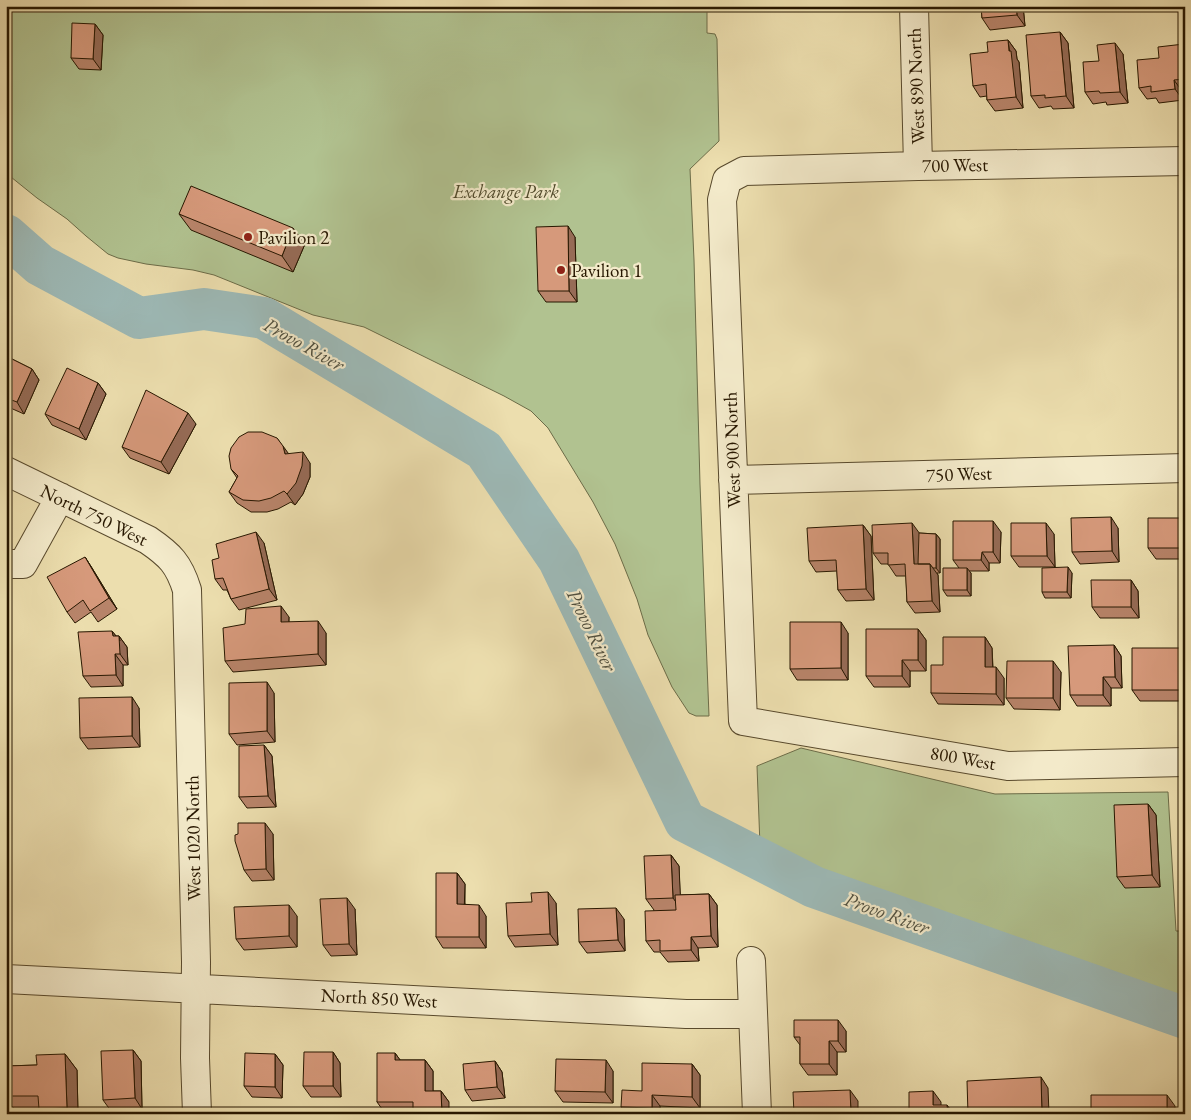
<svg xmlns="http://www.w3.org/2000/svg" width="1191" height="1120" font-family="'EB Garamond',serif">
<rect width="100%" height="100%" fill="#ecdeae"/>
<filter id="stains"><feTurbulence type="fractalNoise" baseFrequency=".004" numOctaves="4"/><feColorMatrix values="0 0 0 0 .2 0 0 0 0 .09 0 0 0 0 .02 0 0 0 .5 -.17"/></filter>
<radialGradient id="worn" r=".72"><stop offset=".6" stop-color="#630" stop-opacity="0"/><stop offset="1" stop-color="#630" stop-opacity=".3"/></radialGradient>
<!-- green -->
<path fill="#b1c290" stroke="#6c6c48" d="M6 6H707V33L715 34 717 39 719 141 690 169 694 260 700 484 709 716H696L689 713 672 687 648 635 637 599 615 544 593 502 548 428 531 411 504 396 364 327 313 315 214 275 193 270 146 264 118 258 108 254 86 236 67 219 37 198 6 173Z
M801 748 995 794 1168 792 1176 931H1185V1005L873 894 760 846 757 766Z"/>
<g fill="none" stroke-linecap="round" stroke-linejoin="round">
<!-- river -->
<path stroke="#9db9b6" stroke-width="42" d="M6 235 40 265 139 318 204 309 264 318 484 450 559 560 685 821 814 887 1185 1018"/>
<!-- minor casing -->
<g stroke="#58492c" stroke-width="30">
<path id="minor" d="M914 6 918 166
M1185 161 918 166 744 171 727 180 722 200 743 721 1008 766 1185 762
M6 471 148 540C170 555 179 564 187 590L196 962 195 1058 197 1114
M733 480 1185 468
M6 564H23L60 497
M751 961 757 1114
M6 979 686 1014H752"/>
</g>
<!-- minor -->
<use href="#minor" stroke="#f3eaca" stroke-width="28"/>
</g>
<!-- wall -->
<path fill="#b8846a" stroke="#271700" d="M981 6H1023L1025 26 990 30 982 18Z
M95 24 103 35 101 70 79 69 71 58Z
M1060 32 1068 43 1074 108 1053 109 1051 106 1039 108 1031 96Z
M1008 40 1016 51 1017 59 1019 62 1023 108 995 111 987 100V96L980 97 973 86 988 52Z
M1185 46V91H1182L1183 100 1159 103 1156 98 1147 99 1139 88 1159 58Z
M1123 54 1128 103 1107 105 1106 102 1093 104 1085 92 1099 61Z
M179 214 305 244 293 272 191 230Z
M575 237 577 302H546L538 291Z
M6 356 32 369 39 380 24 414 6 406Z
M98 383 106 394 86 440 52 425 45 414Z
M196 424 169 474 130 458 122 447Z
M277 438 288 454 310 463V477L303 494 295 505 291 502 278 509 267 512H251L237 503 229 492 237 478 231 469Z
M1185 518V559H1156L1148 548Z
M863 525 871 536 874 600 846 601 838 590 837 571 816 572 809 561Z
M1118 528 1119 562 1080 564 1072 552Z
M1001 532 1000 563H989V571H969L971 573V596H947L943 590 959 568 953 560Z
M919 533 936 534 940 539V573H937L938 575 940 612 915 613 907 602 906 576H896L888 564H881L873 553Z
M1054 534 1055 567H1019L1011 556Z
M264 543 277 600 239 610 231 599 227 590H223L215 579Z
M85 557 92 568 117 609 98 622 91 612 75 623 67 612Z
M1072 573 1071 598H1045L1042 592Z
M1131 580 1138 591 1139 618H1100L1092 607Z
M289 617V622L326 633V665L233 672 225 661Z
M918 629 926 640V671H910V687H874L866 676Z
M112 631 116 636H119L127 647 128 665H123V686L91 687 83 676Z
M848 633V680H797L790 669Z
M985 637 992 648 993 667 1004 678V705L938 704 931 693 943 665Z
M1114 645 1121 656 1122 688H1111V706H1077L1070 695Z
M1185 653V701H1140L1132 690Z
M1061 672 1060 710 1014 709 1006 698Z
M274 693 275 742 237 745 229 734Z
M139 708 140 747 88 749 80 738Z
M264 745 272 756 276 807 247 808 239 797Z
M1148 804 1156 815 1160 887 1125 888 1117 877Z
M273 834 274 880 252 881 244 870Z
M671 855 679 866 680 895 709 894 717 905 718 947 698 948 699 961 668 962 660 952H654L646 941 654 910 646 899Z
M457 873 465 884V904L486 916V948H443L436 937Z
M556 903 558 945 515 947 508 936Z
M355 909 357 955 331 956 323 945Z
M297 916V947L244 950 236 939Z
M624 919 625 951 587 953 579 942Z
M846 1031V1052H837V1075H808L800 1064V1045L794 1037Z
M133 1050 141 1061 142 1109 111 1111 103 1100Z
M333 1052 340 1063 341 1097H311L303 1086Z
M395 1053 400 1060H425L433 1071V1091H441L449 1102 413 1113H385L377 1102Z
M65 1054 77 1070 78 1114H42L41 1112 17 1113 6 1098V1066L37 1065Z
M275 1054 283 1065 282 1098 252 1097 244 1086Z
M495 1061 502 1072 505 1098 472 1101 465 1090Z
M692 1064 700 1075V1108L660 1106V1114H626L621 1107 642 1091Z
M613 1071V1103L563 1102 555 1091Z"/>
<!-- shaded-wall -->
<path fill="#966b56" stroke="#271700" d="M1016 6H1023L1025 26 1017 15Z
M95 24 103 35 101 70 93 59Z
M1060 32 1068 43 1074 108 1066 96Z
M1008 40 1016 51 1017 59 1019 62 1023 108 1016 97Z
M1115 43 1123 54 1128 103 1120 92Z
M1174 80 1182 91 1183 100 1175 89Z
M568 226 575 237 577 302 569 291Z
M293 228 305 244 293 272 282 256Z
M32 369 39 380 24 414 17 402Z
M98 383 106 394 86 440 79 429Z
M188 413 196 424 169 474 161 462Z
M283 446 291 457 285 454Z
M303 452 310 463V477L303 494 295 505 287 494Z
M1111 517 1118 528 1119 562 1112 551Z
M993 521 1001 532 1000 563 993 552Z
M912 523 920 534 922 568 914 564Z
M1046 523 1054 534 1055 567 1047 556Z
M863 525 871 536 874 600 866 589Z
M256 532 264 543 277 600 269 589Z
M936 534 940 539V573L936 568Z
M982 552 989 563V571L981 560Z
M85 557 92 568 117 609 109 598Z
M930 564 938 575 940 612 932 601Z
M1068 567 1072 573 1071 598 1067 592Z
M967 568 971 573V596L967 590Z
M1131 580 1138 591 1139 618 1131 607Z
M281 606 289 617 288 633 281 622Z
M318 621 326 633V665L318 654Z
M841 622 848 633V680L841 668Z
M918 629 926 640V671L918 660Z
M112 631 120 641 119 636 127 647 128 665 120 654 113 636Z
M985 637 992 648 993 678 985 667Z
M1114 645 1121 656 1122 688 1115 677Z
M1181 648 1185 653V695L1181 690Z
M115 654 123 665V686L116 675Z
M902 660 910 671V687L902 676Z
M1053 661 1061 672 1060 710 1053 698Z
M996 667 1004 678V705L996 694Z
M1103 677 1111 688V706L1103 695Z
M267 682 274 693 275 742 267 731Z
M132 697 139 708 140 747 132 736Z
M264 745 272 756 276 807 268 796Z
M1148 804 1156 815 1160 887 1152 875Z
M265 823 273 834 274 880 266 869Z
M671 855 679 866 681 909 673 898Z
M457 873 465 884 464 915 457 904Z
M548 892 556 903 558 945 550 934Z
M709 894 717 905 718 947 711 936Z
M347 898 355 909 357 955 349 944Z
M289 905 297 916V947L289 936Z
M479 905 486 916V948L479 937Z
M616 908 624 919 625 951 618 940Z
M691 937 698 948 699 961 691 950Z
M838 1020 846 1031V1052L838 1041Z
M829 1041 837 1052V1075L829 1064Z
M133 1050 141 1061 142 1109 135 1098Z
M333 1052 340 1063 341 1097 333 1086Z
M395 1053 403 1064 395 1060Z
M65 1054 77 1070 78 1114H71L67 1108Z
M275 1054 283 1065 282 1098 275 1087Z
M425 1060 433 1071V1102L425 1091Z
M606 1060 613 1071V1103L605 1092Z
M495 1061 502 1072 505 1098 497 1087Z
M692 1064 700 1075V1108L692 1097Z
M1041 1077 1048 1088 1049 1114H1042Z
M850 1090 858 1101V1114L851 1113Z
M441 1091 449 1102V1114H442Z
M933 1091 941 1102V1114L933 1105Z
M652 1095 660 1106V1114H656L652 1108Z
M1167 1095 1175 1106V1114H1167Z
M947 1105 954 1114H948Z"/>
<!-- building -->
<path fill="#d6997b" stroke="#271700" d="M981 6H1016L1017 15 982 18Z
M72 23 95 24 93 59 71 58Z
M1060 32 1066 96 1045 98V95L1031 96 1026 35Z
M1008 40 1009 51H1011L1016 97 987 100 986 84 973 86 970 54 988 52 987 42Z
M1115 43 1120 92 1100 93 1099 91 1085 92 1083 62 1099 61 1097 45Z
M1184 44 1185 79 1174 80 1175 89 1151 92V86L1139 88 1137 60 1159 58 1158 47Z
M191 186 293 228 282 256 179 214Z
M568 226 569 291H538L536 227Z
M6 356 32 369 17 402 6 398Z
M67 368 98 383 79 429 45 414Z
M146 390 188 413 161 462 122 447Z
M248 432H262L277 438 283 446 285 454 303 452 302 466 296 483 287 494 284 491 271 498 259 501 243 500 229 492 238 476 231 469 229 456 231 448 239 437Z
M1111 517 1112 551 1072 552 1071 518Z
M1148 518H1185V548H1148Z
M953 521H993V552H982L981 560H953Z
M912 523 914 564H930L932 601 907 602 905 564 888 565V553H873L872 525Z
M1011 523H1046L1047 556H1011Z
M863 525 866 589 838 590 836 560 809 561 807 528Z
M256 532 269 589 231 599 223 578 215 579 212 560 219 558 216 544Z
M919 533 936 534V568H933L930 564H918Z
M85 557 109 598 90 611 83 600 67 612 47 577Z
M1068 567 1067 592H1042V568Z
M943 568H967V590H943Z
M1091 580H1131V607H1092Z
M281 606V622L318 621V654L225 661 223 628 245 624 246 609Z
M790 622H841V668L790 669Z
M866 629H918V660H902V676H866Z
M112 631 113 636H119L120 654H115L116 675 83 676 78 632Z
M943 637H985V667H996V694L931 693V665H943Z
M1114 645 1115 677H1103V695H1070L1068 646Z
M1132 648H1181V690H1132Z
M1007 661H1053V698H1006Z
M267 682V731L229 734V683Z
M132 697V736L80 738 79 698Z
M264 745 268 796 239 797V746Z
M1148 804 1152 875 1117 877 1114 805Z
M238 823H265L266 869 244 870 235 841V835L238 834Z
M671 855 673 898 646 899 644 856Z
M436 873H457V904L479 905V937H436Z
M548 892 550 934 508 936 506 903 532 902 531 893Z
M709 894 711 936 691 937V950L660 951V940L646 941 645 911 676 910 675 895Z
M347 898 349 944 323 945 320 899Z
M289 905V936L236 939 234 907Z
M616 908 618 940 579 942 578 909Z
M794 1020H838V1041H829V1064H800V1037H794Z
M133 1050 135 1098 103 1100 101 1051Z
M304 1052H333V1086H303Z
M245 1053 275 1054V1087L244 1086Z
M377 1053H395V1060H425V1091H441L442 1114H413V1102H377Z
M65 1054 67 1108 39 1109 38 1096H6V1066L37 1065 36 1055Z
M556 1059 606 1060 605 1092 555 1091Z
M495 1061 497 1087 465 1090 463 1064Z
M642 1063 692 1064V1097L652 1095V1108L621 1107 622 1090 642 1091Z
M1041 1077 1042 1114H968L967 1081Z
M850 1090 851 1113 866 1112V1114H794L793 1092Z
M933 1091V1105H947L948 1114H883V1110L909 1109V1092Z
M1091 1095H1167V1114H1091Z
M294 1110 295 1114H266V1112Z"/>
<!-- markers -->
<g fill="#8f2418" stroke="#f3eaca" stroke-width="2">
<circle cx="248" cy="237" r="5"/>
<circle cx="561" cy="270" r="5"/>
</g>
<g text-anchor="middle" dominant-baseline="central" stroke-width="4.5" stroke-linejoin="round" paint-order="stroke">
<!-- street labels -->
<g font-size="19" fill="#271700" stroke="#f3eaca">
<text transform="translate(916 86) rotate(-92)">West 890 North</text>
<text transform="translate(955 165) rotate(-1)">700 West</text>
<text transform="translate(732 450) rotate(-92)">West 900 North</text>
<text transform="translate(959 474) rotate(-2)">750 West</text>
<text transform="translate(94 515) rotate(26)">North 750 West</text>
<text transform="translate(963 758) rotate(10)">800 West</text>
<text transform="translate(193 838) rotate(-91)">West 1020 North</text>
<text transform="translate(379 998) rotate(3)">North 850 West</text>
</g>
<!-- park labels -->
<g font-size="19" font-style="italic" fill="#504a2b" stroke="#f3eaca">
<text x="506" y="191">Exchange Park</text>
</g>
<!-- poi labels -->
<g font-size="19" fill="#271700" stroke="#f3eaca" text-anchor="start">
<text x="258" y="237">Pavilion 2</text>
<text x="571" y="270">Pavilion 1</text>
</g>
<!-- water labels -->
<g font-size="20" font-style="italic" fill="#505040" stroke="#f3eaca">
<text transform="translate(304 344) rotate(29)">Provo River</text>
<text transform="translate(592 630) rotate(64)">Provo River</text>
<text transform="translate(887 913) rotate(20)">Provo River</text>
</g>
</g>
<!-- margin -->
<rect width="1191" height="1120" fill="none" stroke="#ecdeae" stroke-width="25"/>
<rect x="8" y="8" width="1176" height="1105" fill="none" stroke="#271700" stroke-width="2.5"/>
<rect x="12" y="12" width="1166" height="1095" fill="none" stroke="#271700"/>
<rect width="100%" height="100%" filter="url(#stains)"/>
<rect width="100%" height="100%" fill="url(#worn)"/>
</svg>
